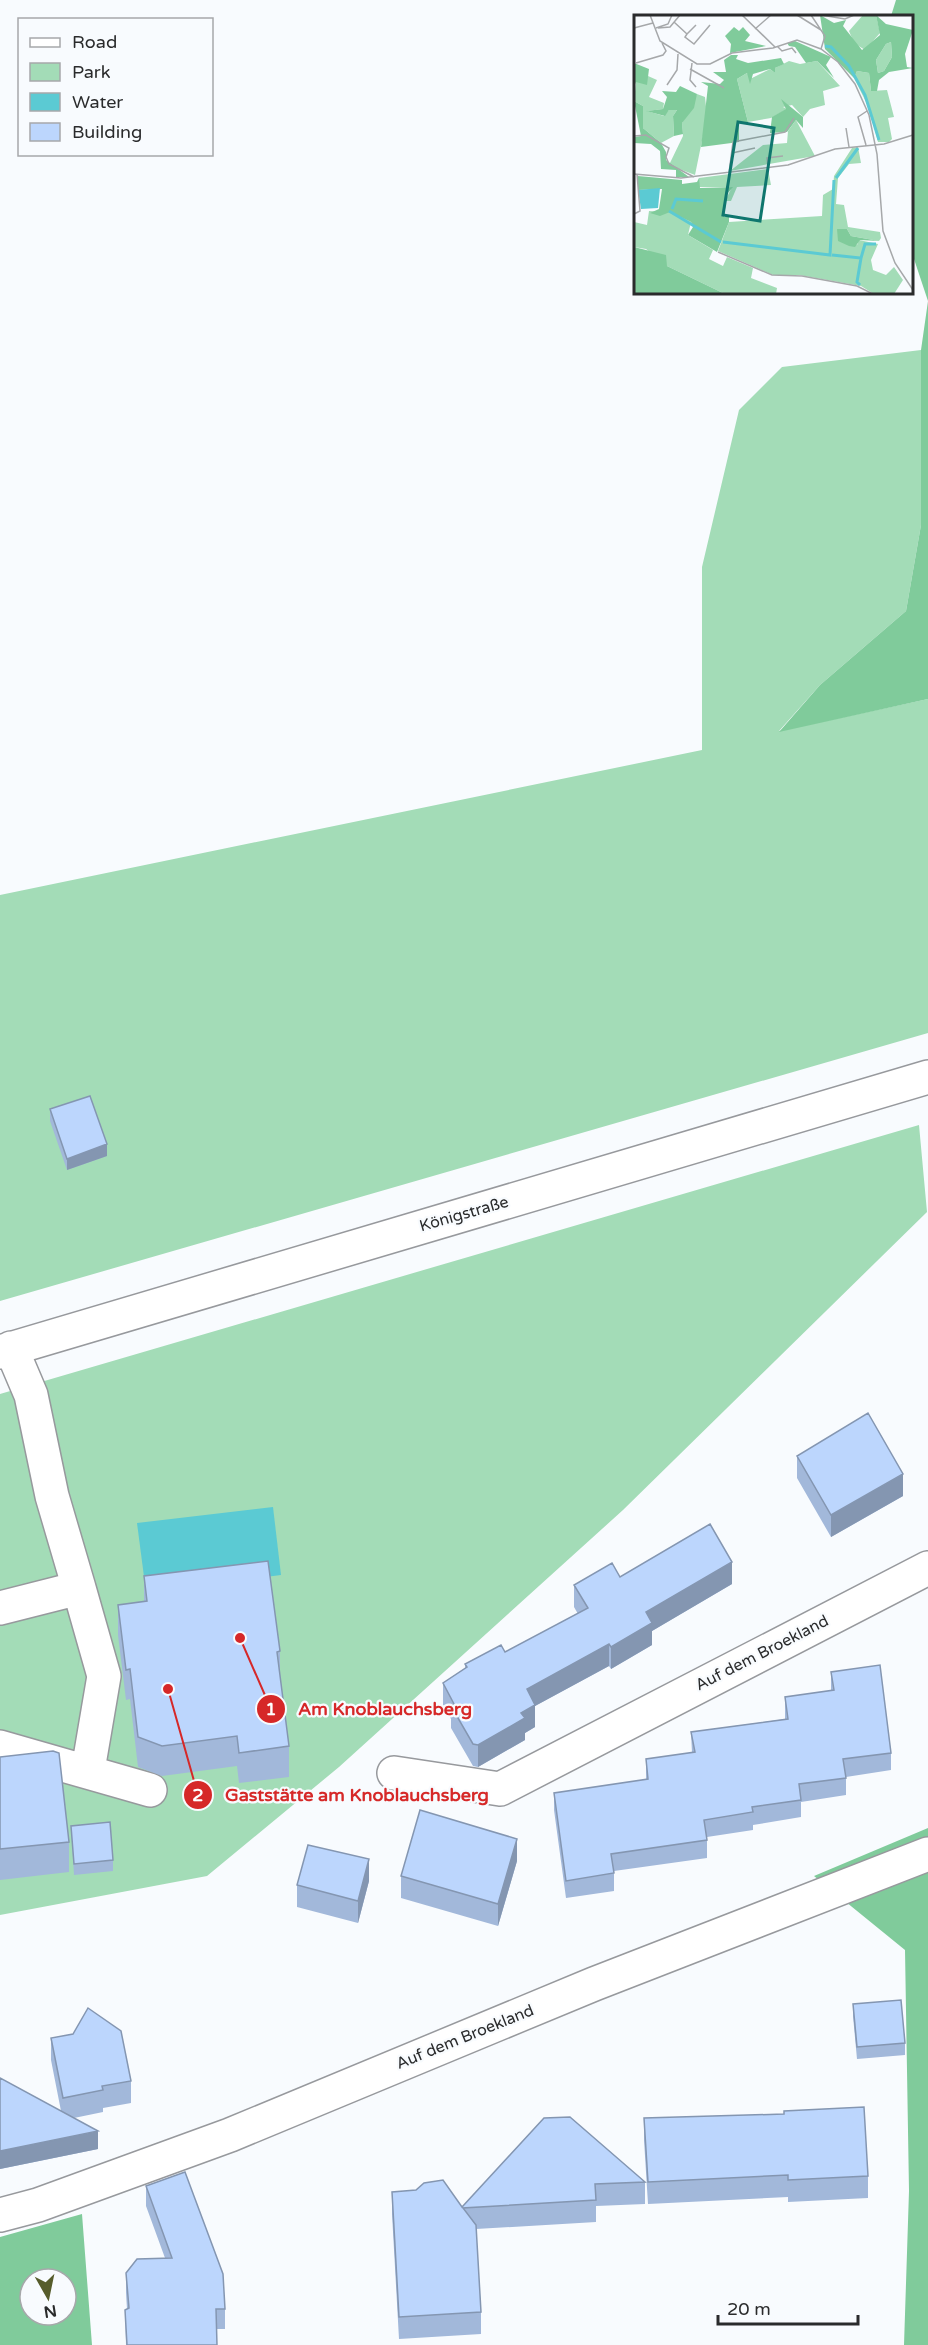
<svg xmlns="http://www.w3.org/2000/svg" width="928" height="2345" font-family="'Varela Round',sans-serif">
<rect width="100%" height="100%" fill="#f8fbfe"/>
<!-- green -->
<path fill="#a3dcb7" d="M921 350V525L906 611 820 685 779 731 928 699V1033L0 1301V895L702 750V567L739 410 782 367Z
M919 1125 927 1212 623 1510 339 1767 207 1876 0 1915V1394Z"/>
<!-- forest -->
<path fill="#80cb9b" fill-rule="evenodd" d="M896 0H928V699L779 732 820 685 906 611 921 525V350L928 301 912 253V16H891Z
M928 1828V2345H904L909 2191 905 1950 814 1876Z
M82 2214 92 2345H0V2237ZM30 2279H66V2315H30Z"/>
<!-- water -->
<path fill="#5bcad3" d="M273 1507 281 1575 146 1592 137 1523Z"/>
<g fill="none" stroke-linecap="round" stroke-linejoin="round">
<!-- minor casing -->
<g stroke="#97999d" stroke-width="36">
<path id="minor" d="M0 1352 928 1077
M79 1588 104 1676 88 1770
M0 1608 79 1588 52 1496 31 1395 11 1348
M0 1747 150 1790
M394 1773 500 1789 928 1568
M0 2215 38 2205 230 2135 594 1984 928 1854"/>
</g>
<!-- minor -->
<use href="#minor" stroke="#fff" stroke-width="33"/>
</g>
<!-- wall -->
<path fill="#a2b8da" d="M50 1109 107 1156 67 1170 50 1121Z
M797 1456 903 1496 831 1537 797 1478Z
M144 1576 280 1651V1679L289 1746V1777L239 1783 237 1766 162 1776 138 1767 130 1699 126 1700 118 1635V1605L144 1602Z
M620 1577 732 1584 652 1631V1645L611 1669 609 1666 535 1706V1727L525 1733V1740L478 1767 473 1766 451 1728V1719L443 1705V1683L465 1668V1664L505 1652 578 1614 574 1607V1585Z
M831 1672 891 1753V1770L846 1777V1795L801 1802V1817L753 1825V1830L707 1837V1858L614 1871V1891L566 1898 554 1810V1793L646 1780V1759L692 1753 691 1732 785 1719V1697L831 1691Z
M0 1757 69 1842V1872L0 1880Z
M71 1826 113 1860V1871L74 1875Z
M517 1861 498 1926 401 1898V1876Z
M369 1881 358 1923 297 1907V1885Z
M853 2004 905 2043V2055L857 2059 853 2016Z
M51 2038 131 2081V2103L103 2108V2112L74 2118 98 2149 0 2169V2078L61 2111 51 2060Z
M544 2118 645 2182V2204L596 2206V2222L476 2229 481 2312V2334L399 2339 392 2214V2192L462 2207Z
M644 2118 868 2176V2198L788 2202V2197L648 2204 644 2140Z
M146 2186 225 2309V2329H217V2345H126L125 2310 127 2309 126 2293V2273L165 2258 146 2206Z"/>
<!-- shaded-wall -->
<path fill="#8496b1" d="M107 1144V1156L67 1170V1159Z
M903 1474V1496L831 1537V1515Z
M732 1562V1584L652 1631V1645L611 1669V1647L646 1612Z
M609 1644V1666L535 1706V1727L525 1733V1740L478 1767V1745L521 1713 527 1689Z
M517 1839V1861L498 1926V1904Z
M369 1859V1881L358 1923V1901Z
M98 2131V2149L0 2169V2151Z"/>
<!-- building -->
<path fill="#bcd6fd" stroke="#8496b1" stroke-width="1.5" d="M90 1096 107 1144 67 1159 50 1109Z
M868 1413 903 1474 831 1515 797 1456Z
M710 1524 732 1562 646 1612 652 1623 611 1647 609 1644 527 1689 535 1705 521 1713 525 1718 478 1745 473 1744 451 1706 454 1704 443 1683 467 1667 465 1664 501 1645 505 1652 588 1608 574 1585 612 1563 620 1577Z
M268 1561 280 1651 277 1652 289 1746 239 1753 237 1736 162 1746 138 1737 130 1669 126 1670 118 1605 147 1601 144 1576Z
M880 1665 891 1753 843 1759 846 1778 799 1784 801 1800 752 1807 753 1812 704 1820 707 1840 611 1854 614 1873 566 1881 554 1793 648 1779 646 1759 695 1752 691 1732 788 1719 785 1697 834 1690 831 1672Z
M53 1751 59 1753 69 1842 0 1849V1757Z
M420 1810 517 1839 498 1904 401 1876Z
M110 1822 113 1860 74 1864 71 1826Z
M308 1845 369 1859 358 1901 297 1885Z
M901 2000 905 2043 857 2047 853 2004Z
M88 2008 121 2031 131 2081 102 2086 103 2090 63 2098 51 2038 73 2034Z
M0 2078 98 2131 0 2151Z
M864 2107 868 2176 788 2180V2175L648 2182 644 2118 784 2114V2111Z
M570 2117 645 2182 595 2184 596 2200 463 2208 476 2225 481 2312 399 2317 392 2192 416 2190 424 2183 443 2180 462 2207 544 2118Z
M185 2172 223 2274 225 2309H216L217 2345H127L125 2310 129 2308 126 2273 137 2259 172 2258 146 2186Z"/>
<g text-anchor="middle" dominant-baseline="central" stroke-width="4.5" stroke-linejoin="round" paint-order="stroke">
<!-- street labels -->
<g font-size="16" fill="#2a2b2c" stroke="#f8fbfe">
<text transform="translate(464 1214) rotate(-16)">Königstraße</text>
<text transform="translate(762 1653) rotate(-27)">Auf dem Broekland</text>
<text transform="translate(465 2037) rotate(-22)">Auf dem Broekland</text>
</g>
</g>
<!-- overview -->
<g transform="translate(634 15)">
<rect width="279" height="279" fill="#f8fbfe"/>
<path d="M229 0H242L246 18 231 35 220 28 215 16ZM257 27 258 42 250 56 244 58 242 45 252 29ZM155 46 166 49 183 46 206 71 189 76 191 90 176 94 169 102 158 90 149 92 153 94 137 103 114 107 103 64 113 58 118 63 136 54 141 58V53ZM223 56 235 58 237 76 253 75 260 102 254 103 258 124 255 127H244L236 95 220 63ZM14 61 23 65 15 82 30 88 29 94 13 96 30 101 35 95H43L39 101 40 121 27 128 9 113V91L0 86 2 67ZM63 79 71 82 73 101 61 160 35 150 49 121 48 108ZM162 105 181 141 96 156 129 130 153 128 154 116ZM224 132 227 148 215 149 204 163 202 189 210 190 214 212 246 217 247 223 245 226 217 221 213 214H203L223 230 225 225 244 229 237 245 239 255 252 260 260 252 269 265 260 279H240L227 271 165 260H139L84 236 95 207 188 201 189 180 199 174 200 161 218 133ZM134 154 137 170 103 172 97 186H91L98 172H65V163ZM15 196 36 197 57 207 54 220 79 235 75 244 89 251 93 242 119 253 117 263 143 273 142 279H91L33 251 12 234 0 232V207L13 210Z" fill="#a3dcb7"/>
<path d="M186 0 200 8 212 5 209 11 228 35 246 20 242 0 252 9 279 15 271 39 273 52 279 53 255 57 245 65 243 76H237L235 58 223 56 220 63 191 34ZM257 27 258 42 250 56 244 58 242 45 252 29ZM100 12 105 16 109 12 116 20 111 26 132 31 96 38 97 29 91 21ZM161 26 197 42 192 50 200 63 183 46 172 48 161 32 155 31 153 28ZM97 40H104L102 44 114 48 147 43 150 49 141 53V58L136 54 119 59 116 69 113 58 103 64 114 107H105V127L67 132 74 71 67 67 86 69 90 65 79 57H92L90 45ZM0 48 15 54 13 70 2 67 0 72ZM46 71 63 79 60 93 48 108 49 119 40 121 39 101 43 95H35L31 101 12 96 29 94 33 82 28 76 42 77ZM147 84 169 102V113L162 105 153 117 136 118 138 102 152 94ZM0 86 9 91V113L27 128 32 137V145L55 162H42V155L27 154 26 136 17 129 0 128V122L7 121ZM4 161 48 165V169L63 167 65 163 66 173 99 172 93 179 90 202H95V207L83 237 54 220 59 212 57 207 36 197 26 201 16 198 25 194 28 174 4 175ZM203 214H213L217 221 245 226 226 225 221 232 215 231 204 226ZM0 232 32 240 33 251 91 279H0Z" fill="#80cb9b" fill-rule="evenodd"/>
<path d="M26 173 24 193 7 194 4 175Z" fill="#5bcad3"/>
<path fill="none" stroke="#5bcad3" stroke-width="3" d="M191 31 197 32 215 51 231 80 245 125M202 163 224 133M38 194 42 184 69 186M35 196 87 227M89 227 196 240 200 165M198 240 227 243 223 267 226 270M227 243 231 229H242"/>
<path fill="none" stroke="#a6a8aa" stroke-width="1.5" d="M16 0 26 26 63 49H76L98 38 139 33 163 25 187 34 204 47 221 69 235 100 243 139 249 216 261 248 279 275M108 0 141 32M163 0 187 15M177 0 191 21 187 34M187 0 211 4 220 0M40 7 53 19 62 10M0 13 19 8M22 13 34 9 38 0M24 13 36 12 46 0M121 14 137 0M53 19 51 22 60 29 76 10M143 31 148 36 158 33 162 38M2 48 29 40 32 36 28 28M58 48 56 65 62 72M56 54 90 73M33 70 43 55 44 39M212 113 215 132M0 121 12 120 35 133 32 142 35 149 60 162M232 130 224 102 233 96M98 138 121 133M134 152 133 143 149 141M95 158 99 127 151 117 160 103M0 159 47 163 154 150 201 134 250 129 279 120M0 199 6 196 3 159M84 237 138 260 168 261 223 271 239 279"/>
<path fill="#0f766e" fill-opacity="0.15" stroke="#0f766e" stroke-width="3" d="M104 107 140 113 126 206 89 200Z"/>
<rect width="279" height="279" fill="none" stroke="#2a2b2c" stroke-width="3"/>
</g>
<!-- callouts -->
<path fill="none" stroke="#d62828" stroke-width="2" d="M240 1638L271 1709M168 1689L198 1795"/>
<g fill="#d62828" stroke="#f8fbfe" stroke-width="2">
<circle cx="240" cy="1638" r="6"/>
<circle cx="168" cy="1689" r="6"/>
<circle cx="271" cy="1709" r="15"/>
<circle cx="198" cy="1795" r="15"/>
</g>
<g font-size="18" text-anchor="middle" font-weight="bold" fill="#fff">
<text x="271" y="1715">1</text>
<text x="198" y="1801">2</text>
</g>
<g font-size="18" text-anchor="middle" font-weight="bold" fill="#d62828" stroke="#f8fbfe" stroke-width="4.5" stroke-linejoin="round" paint-order="stroke">
<text x="385" y="1715">Am Knoblauchsberg</text>
<text x="357" y="1801">Gaststätte am Knoblauchsberg</text>
</g>
<!-- legend -->
<rect x="18" y="18" width="195" height="138" fill="#f8fbfe" stroke="#a6a8aa" stroke-width="1.5"/>
<rect x="30" y="38" width="30" height="9" fill="#ffffff" stroke="#a6a8aa" stroke-width="1.5"/>
<text x="72" y="48" font-size="18" fill="#2a2b2c">Road</text>
<rect x="30" y="63" width="30" height="18" fill="#a3dcb7" stroke="#a6a8aa" stroke-width="1.5"/>
<text x="72" y="78" font-size="18" fill="#2a2b2c">Park</text>
<rect x="30" y="93" width="30" height="18" fill="#5bcad3" stroke="#a6a8aa" stroke-width="1.5"/>
<text x="72" y="108" font-size="18" fill="#2a2b2c">Water</text>
<rect x="30" y="123" width="30" height="18" fill="#bcd6fd" stroke="#a6a8aa" stroke-width="1.5"/>
<text x="72" y="138" font-size="18" fill="#2a2b2c">Building</text>
<!-- north arrow -->
<g transform="translate(48 2297) rotate(171)"><circle r="28" fill="#f8fbfe" stroke="#a6a8aa" stroke-width="1.5"/>
<path d="M0-4.5L10 22L0 15L-10 22Z" fill="#565c2b"/>
<text y="-9" font-size="16" font-weight="bold" text-anchor="middle" fill="#2a2b2c">N</text>
</g>
<!-- scale -->
<path d="M718 2315v9h140v-9" fill="none" stroke="#2a2b2c" stroke-width="3"/>
<text x="727" y="2315" font-size="18" fill="#2a2b2c" stroke="#f8fbfe" stroke-width="4.5" paint-order="stroke">20 m</text>
</svg>
